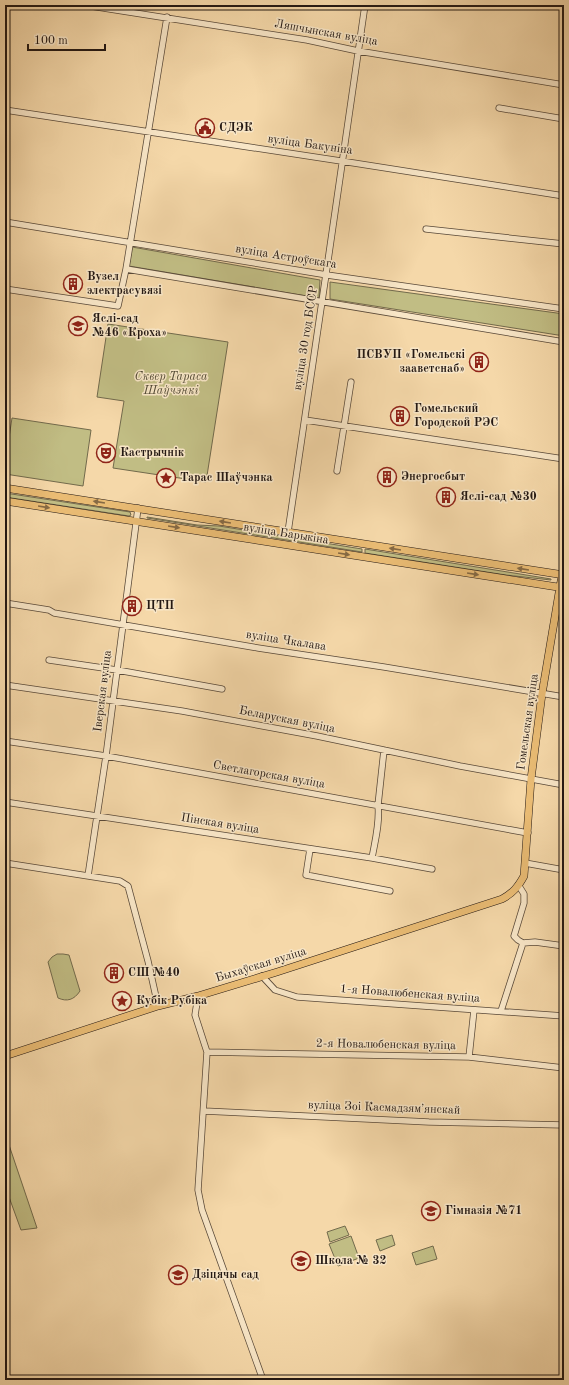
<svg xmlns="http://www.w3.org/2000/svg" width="569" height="1385" font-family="'Old Standard TT',serif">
<rect width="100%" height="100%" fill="#f5d8a9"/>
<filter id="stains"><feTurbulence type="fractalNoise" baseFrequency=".005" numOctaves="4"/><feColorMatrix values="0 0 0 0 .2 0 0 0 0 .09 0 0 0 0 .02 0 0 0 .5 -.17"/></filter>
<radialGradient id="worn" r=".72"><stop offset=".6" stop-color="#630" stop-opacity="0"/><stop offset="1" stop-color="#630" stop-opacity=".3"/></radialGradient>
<!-- green -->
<path fill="#c1bd84" stroke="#726a4c" d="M132 247 320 280 319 298 129 266Z
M330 282 564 314V336L330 299Z
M108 324 228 342 206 482 113 468 124 401 97 397Z
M12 418 91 430 83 486 5 474V464Z
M5 493 130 512 131 515 129 516 5 497Z
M147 517 197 525 219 526 362 549V552L147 518Z
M365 549 551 579V580L506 575 365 553Z
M57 954H63L69 955 80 991C74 1000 67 1002 58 998L48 962 52 957Z
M7 1139 37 1228 21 1230 5 1186V1143Z
M345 1226 349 1235 330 1242 327 1232Z
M392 1235 395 1245 380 1251 376 1240Z
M351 1236 359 1258 338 1266 329 1244Z
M433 1246 437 1259 416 1265 412 1253Z"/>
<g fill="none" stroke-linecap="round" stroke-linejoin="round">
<!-- minor casing -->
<g stroke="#584838" stroke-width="7">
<path id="minor" d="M84 5 307 40 358 51 564 85
M499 108 564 119
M5 110 341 161 564 196
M5 222 327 275 564 309
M426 229 564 244
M126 269 564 342
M5 289 118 306 126 269 167 17
M305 420 564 459
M337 471 351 382
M288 532C315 356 339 181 365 5
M562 575 564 560
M5 603 49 610 54 613 258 648 384 667 564 697
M49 660 117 670 222 689
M5 685 182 711 317 736 460 766 564 785
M5 741 106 756 528 833
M5 802 372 858 432 869
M310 849 306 875 390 891
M372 858C375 841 380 823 378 805L384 750
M5 863 120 881 128 886 148 961 158 1006
M525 863 564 870
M88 876 106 756 138 508
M519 886 524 894V903L514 936 518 940 523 943 535 942 564 946
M262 976 275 990 297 997 564 1016
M198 996 195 1015 207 1052 198 1190 202 1210 263 1380
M501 1011 523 943
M207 1052 469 1057 564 1068
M469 1057 474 1010
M204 1111 429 1122 564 1125"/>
</g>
<!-- major casing -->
<g stroke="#231813" stroke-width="8">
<path id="major" d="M5 488 564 575
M5 501 564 588
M5 1056 158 1006 198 996 277 972 502 899C513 893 518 887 524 876L531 779 542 694 562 575"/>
</g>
<!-- minor -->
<use href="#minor" stroke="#f8e6c7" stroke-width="5.5"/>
<!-- major -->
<use href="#major" stroke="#eabc74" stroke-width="7"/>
</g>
<!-- one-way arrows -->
<defs><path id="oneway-solid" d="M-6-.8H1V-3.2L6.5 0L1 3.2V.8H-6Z"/></defs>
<g fill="#866a44">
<use href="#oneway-solid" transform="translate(99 502) rotate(-171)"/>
<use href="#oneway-solid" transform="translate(44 507) rotate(9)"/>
<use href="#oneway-solid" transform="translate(225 522) rotate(-171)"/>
<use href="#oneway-solid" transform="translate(174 527) rotate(9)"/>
<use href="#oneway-solid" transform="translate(395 549) rotate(-171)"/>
<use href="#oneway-solid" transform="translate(344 554) rotate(9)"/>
<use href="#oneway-solid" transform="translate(523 569) rotate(-171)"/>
<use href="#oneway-solid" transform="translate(473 574) rotate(9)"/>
</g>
<!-- icons -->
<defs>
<g id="civic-ring" transform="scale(1)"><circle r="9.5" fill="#f8e6c7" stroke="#8f2418" stroke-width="1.5"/><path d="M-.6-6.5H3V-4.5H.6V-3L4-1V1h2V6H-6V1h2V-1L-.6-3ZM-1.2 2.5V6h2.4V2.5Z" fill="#8f2418"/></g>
<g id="building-ring" transform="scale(1)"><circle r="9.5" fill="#f8e6c7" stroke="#8f2418" stroke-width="1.5"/><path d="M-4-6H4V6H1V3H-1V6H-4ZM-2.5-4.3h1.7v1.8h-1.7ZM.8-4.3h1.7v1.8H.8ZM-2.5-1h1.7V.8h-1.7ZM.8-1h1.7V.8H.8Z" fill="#8f2418"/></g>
<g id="school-ring" transform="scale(1)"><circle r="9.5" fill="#f8e6c7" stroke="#8f2418" stroke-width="1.5"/><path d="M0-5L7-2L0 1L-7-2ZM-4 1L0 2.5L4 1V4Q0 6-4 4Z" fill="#8f2418"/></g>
<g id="theatre-ring" transform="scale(1)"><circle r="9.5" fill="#f8e6c7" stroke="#8f2418" stroke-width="1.5"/><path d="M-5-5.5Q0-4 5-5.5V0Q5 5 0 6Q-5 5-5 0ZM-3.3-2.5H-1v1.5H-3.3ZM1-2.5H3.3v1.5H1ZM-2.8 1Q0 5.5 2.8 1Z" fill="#8f2418"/></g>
<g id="sight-ring" transform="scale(1)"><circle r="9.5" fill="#f8e6c7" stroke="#8f2418" stroke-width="1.5"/><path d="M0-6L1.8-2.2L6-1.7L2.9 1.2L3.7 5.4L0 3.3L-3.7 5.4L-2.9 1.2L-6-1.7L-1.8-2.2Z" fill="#8f2418"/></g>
</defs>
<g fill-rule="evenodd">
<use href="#civic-ring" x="205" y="128"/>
<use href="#building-ring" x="73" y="284"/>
<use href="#school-ring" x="78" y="326"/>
<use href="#building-ring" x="479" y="362"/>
<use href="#building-ring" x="400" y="416"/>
<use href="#theatre-ring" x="106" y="453"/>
<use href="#building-ring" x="387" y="477"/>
<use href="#sight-ring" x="166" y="478"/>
<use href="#building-ring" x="446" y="497"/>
<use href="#building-ring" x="132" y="606"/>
<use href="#building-ring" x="114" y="973"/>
<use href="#sight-ring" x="122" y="1001"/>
<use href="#school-ring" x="431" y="1211"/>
<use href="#school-ring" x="301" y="1261"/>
<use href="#school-ring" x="178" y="1275"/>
</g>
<g text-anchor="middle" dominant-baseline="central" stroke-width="3" stroke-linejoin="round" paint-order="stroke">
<!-- street labels -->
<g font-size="12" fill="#231813" stroke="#f8e6c7">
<text transform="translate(326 33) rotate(10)">Ляшчынская вуліца</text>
<text transform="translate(310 145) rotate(8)">вуліца Бакуніна</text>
<text transform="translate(286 257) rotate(9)">вуліца Астроўскага</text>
<text transform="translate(306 338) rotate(-81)">вуліца 30 год БССР</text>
<text transform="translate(286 534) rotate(9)">вуліца Барыкіна</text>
<text transform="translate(286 641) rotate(9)">вуліца Чкалава</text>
<text transform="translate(103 691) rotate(-83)">Іверская вуліца</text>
<text transform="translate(287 720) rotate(11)">Беларуская вуліца</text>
<text transform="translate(528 722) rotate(-82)">Гомельская вуліца</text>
<text transform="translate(269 775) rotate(10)">Светлагорская вуліца</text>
<text transform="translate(220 824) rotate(9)">Пінская вуліца</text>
<text transform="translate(261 965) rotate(-17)">Быхаўская вуліца</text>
<text transform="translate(410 994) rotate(4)">1-я Новалюбенская вуліца</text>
<text transform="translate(386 1045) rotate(1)">2-я Новалюбенская вуліца</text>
<text transform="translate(384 1108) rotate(2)">вуліца Зоі Касмадзямʼянскай</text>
</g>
<!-- poi labels -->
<g font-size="12" font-weight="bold" fill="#231813" stroke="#f8e6c7" text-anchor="start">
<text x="219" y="128">СДЭК</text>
<text x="87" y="277">Вузел<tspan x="87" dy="14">электрасувязі</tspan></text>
<text x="92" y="319">Яслі-сад<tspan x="92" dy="14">№46 «Кроха»</tspan></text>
<text x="465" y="355" text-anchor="end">ПСВУП «Гомельскі<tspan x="465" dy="14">зааветснаб»</tspan></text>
<text x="414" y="409">Гомельский<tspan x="414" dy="14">Городской РЭС</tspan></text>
<text x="120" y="453">Кастрычнік</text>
<text x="401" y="477">Энергосбыт</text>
<text x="180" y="478">Тарас Шаўчэнка</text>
<text x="460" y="497">Яслі-сад №30</text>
<text x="146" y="606">ЦТП</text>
<text x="128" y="973">СШ №40</text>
<text x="136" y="1001">Кубік Рубіка</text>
<text x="445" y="1211">Гімназія №71</text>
<text x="315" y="1261">Школа № 32</text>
<text x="192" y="1275">Дзіцячы сад</text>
</g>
<!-- park labels -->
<g font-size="12" font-style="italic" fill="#524a35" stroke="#f8e6c7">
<text x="171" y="377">Сквер Тараса<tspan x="171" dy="14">Шаўчэнкі</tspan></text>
</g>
</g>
<!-- margin -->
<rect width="569" height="1385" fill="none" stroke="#f5d8a9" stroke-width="20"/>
<rect x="6" y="6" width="557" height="1373" fill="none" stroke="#231813" stroke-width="2"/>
<rect x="10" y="10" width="549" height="1365" fill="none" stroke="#231813"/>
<!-- scale -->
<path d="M28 44v6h77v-6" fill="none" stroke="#231813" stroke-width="2"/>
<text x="34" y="44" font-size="12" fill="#231813" stroke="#f8e6c7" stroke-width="3" paint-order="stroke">100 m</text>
<rect width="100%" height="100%" filter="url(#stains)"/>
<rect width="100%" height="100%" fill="url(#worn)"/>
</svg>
